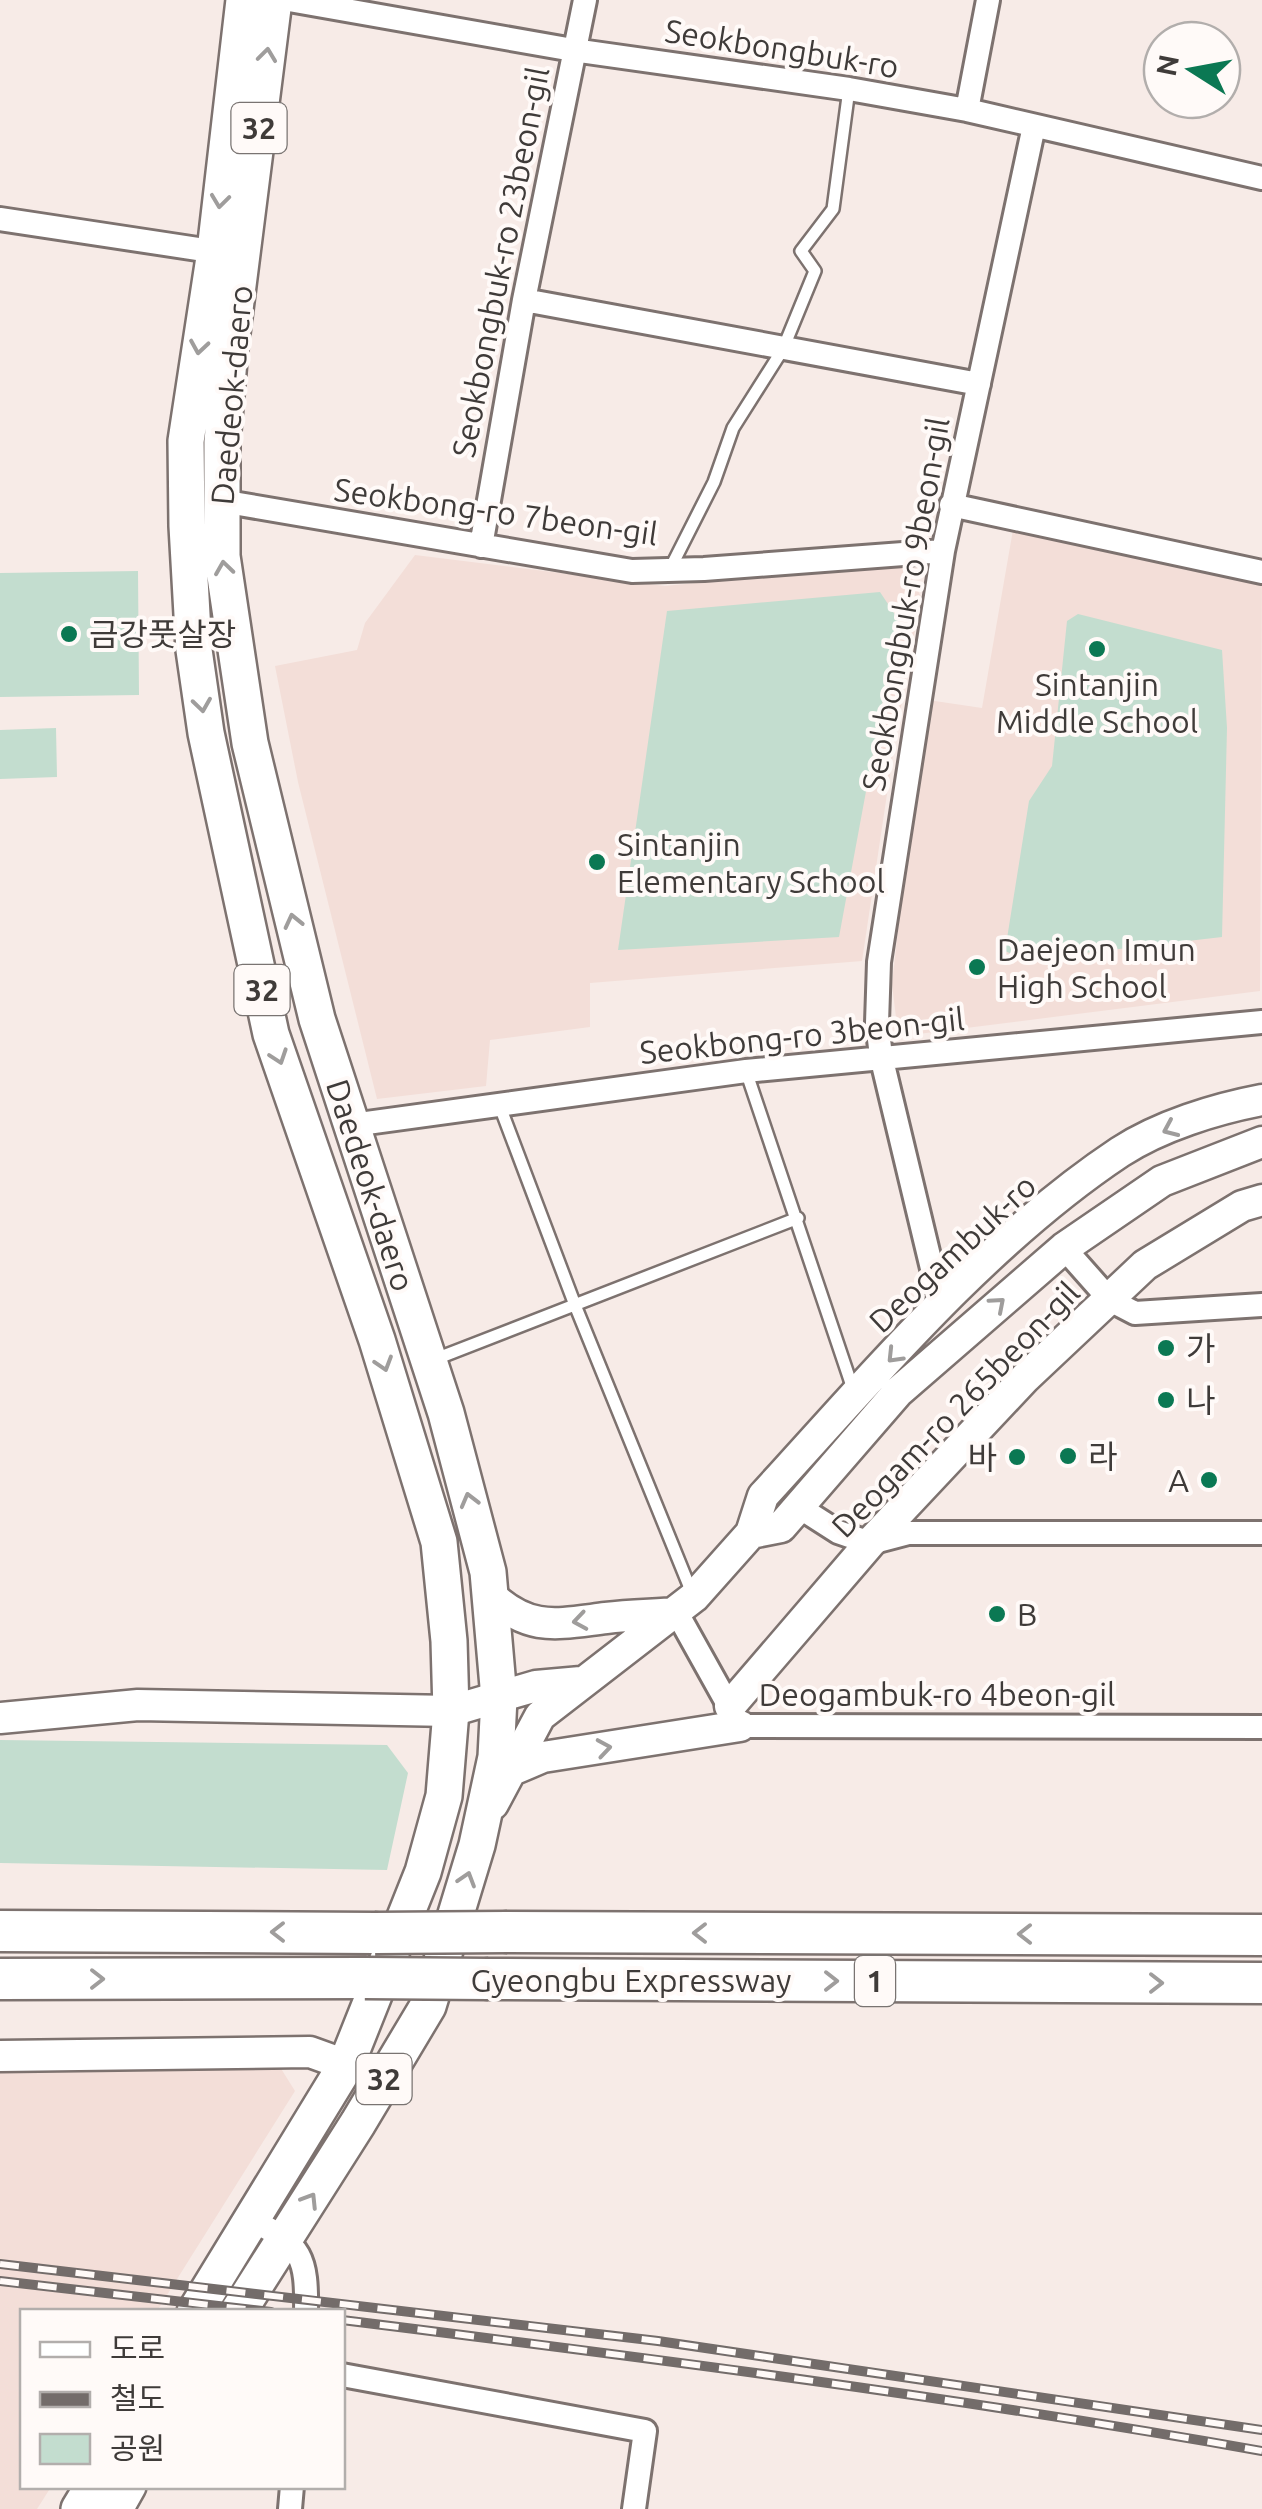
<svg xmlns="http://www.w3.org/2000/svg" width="1262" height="2509" font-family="Ubuntu,'Noto Sans KR',sans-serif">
<rect width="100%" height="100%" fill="#f7ebe7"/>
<!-- built -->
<path fill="#f3ded8" d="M1014 524 1262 569 1260 991 910 1035 897 1026 892 984 906 859 928 700 982 708Z
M415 555 665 586 904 562 921 597 896 734 862 961 590 983V1027L490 1040 486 1086 377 1099 298 782 275 666 357 650 365 623Z
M275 2059 295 2091 157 2311 22 2312V2486L51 2487 37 2509H0V2064Z"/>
<!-- green -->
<path fill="#c3ddcf" d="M138 571 139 695 0 697V573Z
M880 592 898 619 839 937 618 950 667 611Z
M1078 614 1222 650 1227 728 1222 937 1025 960 1005 951 1029 801 1052 766 1067 621Z
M56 728 57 777 0 779V730Z
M0 1740 387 1745 408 1773 387 1870 0 1863Z"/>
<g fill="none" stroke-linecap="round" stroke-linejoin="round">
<!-- lane casing -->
<g stroke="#7d726f" stroke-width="16">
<path id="lane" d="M670 569 714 482 733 428 783 349 815 271 801 251 833 209 849 89
M746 1071 853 1389
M499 1104 575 1305 692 1593
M433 1360 798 1218"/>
</g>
<!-- street casing -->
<g stroke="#7d726f" stroke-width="28">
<path id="street" d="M289 0 573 50 849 89 967 110 1262 178
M967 110 988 0
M0 219 224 253
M524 300 979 384
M221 501 632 571 704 569 943 551
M951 505 1262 572
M481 546 524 300 585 0
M352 1125 746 1071 1262 1022
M1064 1248 1110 1300 1135 1313 1262 1305
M941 1306 881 1056 877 1023 879 962 943 551 1034 126
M799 1507 838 1532 870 1543 908 1533H1262
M677 1613 740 1726 1262 1727
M253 2221C302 2244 307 2258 306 2312
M342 2375 645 2431 634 2509
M290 2509 292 2486"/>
</g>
<!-- secondary casing -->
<g stroke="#7d726f" stroke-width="35">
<path id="secondary" d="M751 1533 781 1527 898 1392 1064 1248 1162 1181 1262 1142
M490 1595C530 1632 556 1624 606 1618 630 1615 654 1615 677 1613
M730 1706 870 1543 1025 1378 1145 1265 1242 1206 1262 1200
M0 1718 138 1705 451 1711 536 1686 581 1682
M510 1771 543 1757 740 1726
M493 1804 540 1716 694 1597 751 1533 763 1496C871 1378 986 1241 1120 1152 1160 1126 1215 1109 1262 1100
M0 2056 310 2052 346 2065"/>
</g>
<!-- primary casing -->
<g stroke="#7d726f" stroke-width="40">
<path id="primary" d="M195 2312 346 2065 423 1872 444 1796 451 1711 449 1641 439 1542 377 1340 271 1034 206 733 194 650 187 526 186 441 215 251 244 0
M238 2312 358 2123 428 2006 477 1845 496 1757 499 1698 488 1572 446 1413 317 1019 250 743 222 556V442L230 349 274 0
M79 2509 93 2486
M115 2509 128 2486"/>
</g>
<!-- highway casing -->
<g stroke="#7d726f" stroke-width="45">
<path id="highway" d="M0 1931 375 1933
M507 1932 1262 1935
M0 1979 365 1978
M488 1979 1262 1983"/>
</g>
<!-- lane -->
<use href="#lane" stroke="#fff" stroke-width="11"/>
<!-- street -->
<use href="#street" stroke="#fff" stroke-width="22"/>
<!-- secondary -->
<use href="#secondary" stroke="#fff" stroke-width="30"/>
<!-- primary -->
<use href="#primary" stroke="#fff" stroke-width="35"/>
<!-- highway -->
<use href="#highway" stroke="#fff" stroke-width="40"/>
<!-- rail casing -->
<g stroke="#736c6a" stroke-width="10">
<path id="rail" d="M0 2264 658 2341 1262 2430
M0 2281 271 2312
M342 2320C650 2358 957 2397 1262 2451"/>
</g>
<!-- rail -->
<use href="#rail" stroke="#fffaf8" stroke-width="6" stroke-dasharray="19" stroke-linecap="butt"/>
<!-- highway-bridge casing -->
<g stroke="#7d726f" stroke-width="45" stroke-linecap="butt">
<path id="highway-bridge" d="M375 1933 507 1932
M365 1978 488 1979"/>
</g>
<!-- highway-bridge -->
<use href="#highway-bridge" stroke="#fff" stroke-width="40"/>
</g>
<!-- one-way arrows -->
<defs><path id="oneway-chevron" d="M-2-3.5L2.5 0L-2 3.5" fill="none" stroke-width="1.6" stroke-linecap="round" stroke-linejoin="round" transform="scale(2.5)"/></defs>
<g stroke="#9f9d9c">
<use href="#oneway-chevron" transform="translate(267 55) rotate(-83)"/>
<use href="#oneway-chevron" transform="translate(220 201) rotate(97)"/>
<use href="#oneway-chevron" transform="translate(199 347) rotate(99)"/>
<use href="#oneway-chevron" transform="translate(224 568) rotate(-98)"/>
<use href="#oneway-chevron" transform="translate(202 705) rotate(82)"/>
<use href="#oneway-chevron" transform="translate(293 921) rotate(-103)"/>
<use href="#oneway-chevron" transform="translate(279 1057) rotate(71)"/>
<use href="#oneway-chevron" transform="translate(1170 1129) rotate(156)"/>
<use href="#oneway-chevron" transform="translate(998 1304) rotate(-41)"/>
<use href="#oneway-chevron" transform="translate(894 1356) rotate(134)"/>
<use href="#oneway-chevron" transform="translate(384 1364) rotate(73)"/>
<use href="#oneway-chevron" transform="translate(469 1500) rotate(-105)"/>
<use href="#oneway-chevron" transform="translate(580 1621) rotate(171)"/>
<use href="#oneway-chevron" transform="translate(604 1748) rotate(-9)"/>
<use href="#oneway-chevron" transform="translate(467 1879) rotate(-73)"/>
<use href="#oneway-chevron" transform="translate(278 1932) rotate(-180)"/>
<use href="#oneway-chevron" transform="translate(700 1933) rotate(-180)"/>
<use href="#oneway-chevron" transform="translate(1025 1934) rotate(-180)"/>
<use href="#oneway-chevron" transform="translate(97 1979)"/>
<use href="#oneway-chevron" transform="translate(831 1981)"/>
<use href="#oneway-chevron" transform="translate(1156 1983)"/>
<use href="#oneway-chevron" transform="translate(310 2200) rotate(-58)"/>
</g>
<!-- markers -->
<g fill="#0b7853" stroke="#fffaf8" stroke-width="4">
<circle cx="69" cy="634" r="10"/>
<circle cx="1097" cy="649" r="10"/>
<circle cx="597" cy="862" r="10"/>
<circle cx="977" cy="967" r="10"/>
<circle cx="1166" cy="1348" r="10"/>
<circle cx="1166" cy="1400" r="10"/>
<circle cx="1068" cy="1456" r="10"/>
<circle cx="1017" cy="1457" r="10"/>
<circle cx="1209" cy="1480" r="10"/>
<circle cx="997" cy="1614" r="10"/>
</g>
<g text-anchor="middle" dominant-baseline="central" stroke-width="8" stroke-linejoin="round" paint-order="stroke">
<!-- shield labels -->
<g fill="#fffaf8" stroke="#797472" stroke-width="2.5">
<rect x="231.5" y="103" width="55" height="50" rx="8"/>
<rect x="234.5" y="965" width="55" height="50" rx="8"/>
<rect x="855" y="1956" width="40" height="50" rx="8"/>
<rect x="356.5" y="2054" width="55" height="50" rx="8"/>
</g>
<g font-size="30" font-weight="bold" fill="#3f3b39">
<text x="259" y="128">32</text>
<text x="262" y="990">32</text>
<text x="875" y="1981">1</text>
<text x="384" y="2079">32</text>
</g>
<!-- street labels -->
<g font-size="32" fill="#3f3b39" stroke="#fffaf8">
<text transform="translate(782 48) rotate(9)">Seokbongbuk-ro</text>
<text transform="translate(500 262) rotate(-79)">Seokbongbuk-ro 23beon-gil</text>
<text transform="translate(231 395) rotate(-85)">Daedeok-daero</text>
<text transform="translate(496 511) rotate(8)">Seokbong-ro 7beon-gil</text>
<text transform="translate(905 604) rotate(-80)">Seokbongbuk-ro 9beon-gil</text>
<text transform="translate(802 1035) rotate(-6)">Seokbong-ro 3beon-gil</text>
<text transform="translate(371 1185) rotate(72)">Daedeok-daero</text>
<text transform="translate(952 1253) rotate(-43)">Deogambuk-ro</text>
<text transform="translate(955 1409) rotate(-46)">Deogam-ro 265beon-gil</text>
<text x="937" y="1694">Deogambuk-ro 4beon-gil</text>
<text x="631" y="1980">Gyeongbu Expressway</text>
</g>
<!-- poi labels -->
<g font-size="32" fill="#3f3b39" stroke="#fffaf8" text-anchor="start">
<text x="89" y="634">금강풋살장</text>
<text x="1097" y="684" text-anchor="middle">Sintanjin<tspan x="1097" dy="37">Middle School</tspan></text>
<text x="617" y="844">Sintanjin<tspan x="617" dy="37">Elementary School</tspan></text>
<text x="997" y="949">Daejeon Imun<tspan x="997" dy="37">High School</tspan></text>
<text x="1186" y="1348">가</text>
<text x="1186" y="1400">나</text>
<text x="1088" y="1456">라</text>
<text x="997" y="1457" text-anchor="end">바</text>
<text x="1189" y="1480" text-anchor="end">A</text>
<text x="1017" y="1614">B</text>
</g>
</g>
<!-- legend -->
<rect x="20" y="2309" width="325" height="180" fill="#fffaf8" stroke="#b2aeac" stroke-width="2.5"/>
<rect x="40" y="2342" width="50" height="15" fill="#ffffff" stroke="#b2aeac" stroke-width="2.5"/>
<text x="110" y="2359" font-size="30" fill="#3f3b39">도로</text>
<rect x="40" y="2392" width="50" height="15" fill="#736c6a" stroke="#b2aeac" stroke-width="2.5"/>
<text x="110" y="2409" font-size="30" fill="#3f3b39">철도</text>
<rect x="40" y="2434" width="50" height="30" fill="#c3ddcf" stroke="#b2aeac" stroke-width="2.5"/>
<text x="110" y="2459" font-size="30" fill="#3f3b39">공원</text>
<!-- north arrow -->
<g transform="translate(1192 70) rotate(281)"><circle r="48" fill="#fffaf8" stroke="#b2aeac" stroke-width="2.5"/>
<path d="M0-8L18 38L0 25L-18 38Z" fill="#0b7853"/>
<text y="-15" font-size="28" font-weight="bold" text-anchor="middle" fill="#3f3b39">N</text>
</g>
</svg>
